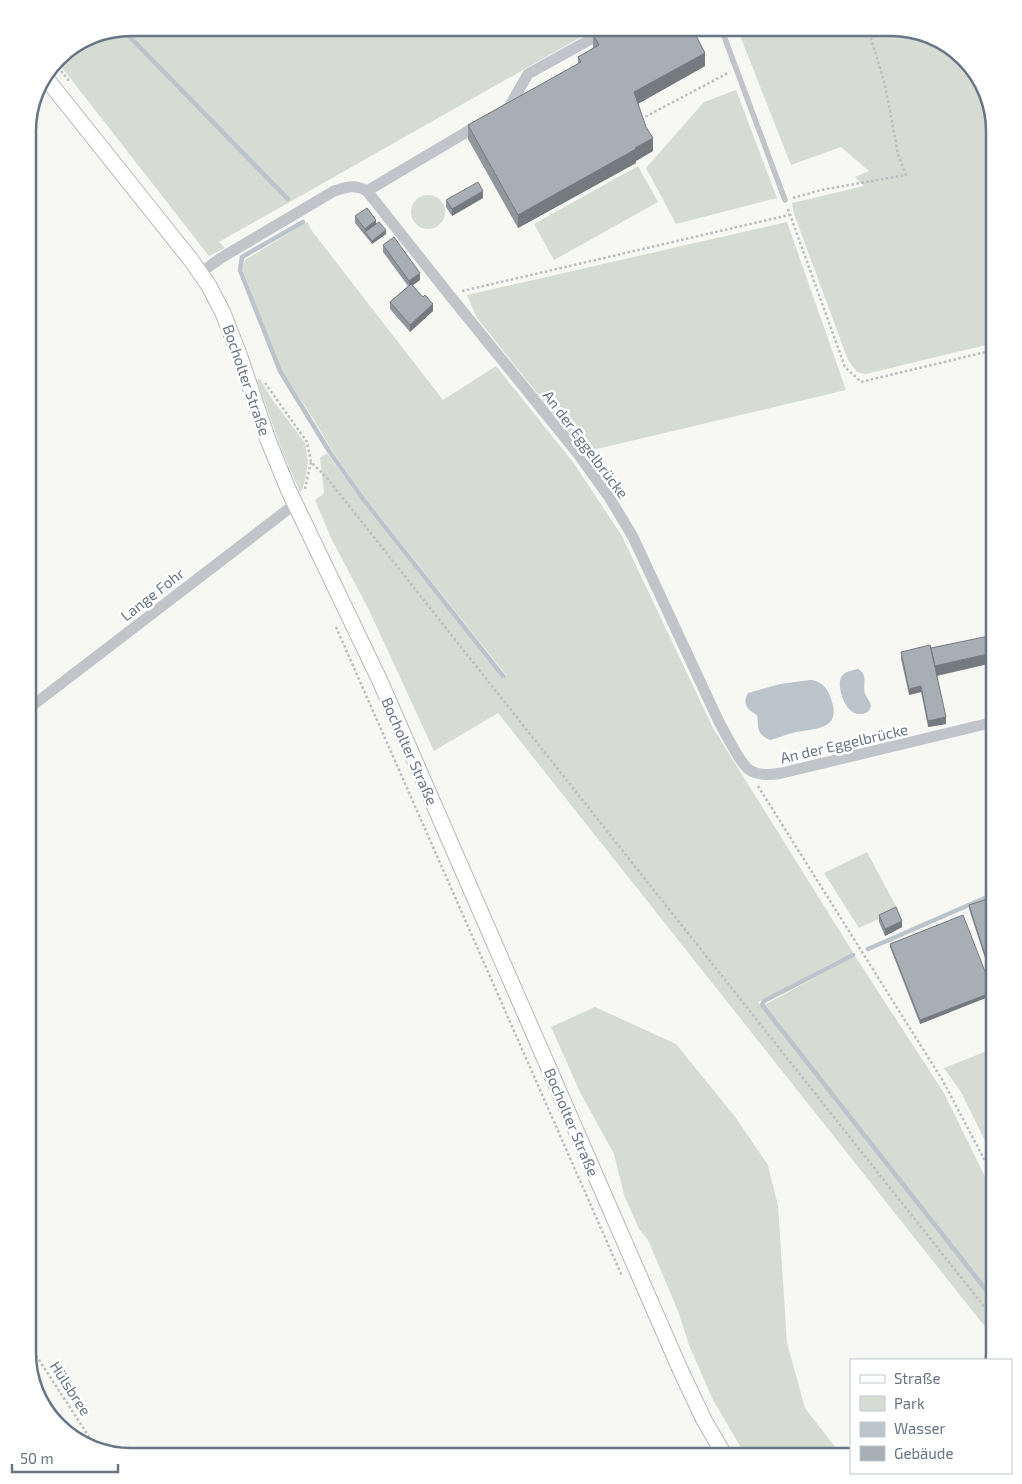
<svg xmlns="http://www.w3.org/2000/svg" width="1022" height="1484" font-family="'Exo 2',sans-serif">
<rect width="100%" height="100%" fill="#f7f7f4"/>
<!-- green -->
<path fill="#d6dcd4" d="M131 28H597L219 242 225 248 209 256 56 60 92 35Z
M737 28H897L948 45 981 80 994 131V343L866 374 857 372 848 360 794 214 792 203 864 186 855 177 869 171 841 147 791 165Z
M736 90 777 198 676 224 646 168 704 102Z
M638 166 658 202 554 260 534 224Z
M411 212a17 17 0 1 1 34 0a17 17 0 1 1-34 0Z
M307 222 312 231 443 400 496 366 573 462 622 536 713 728 854 954 836 961 758 1002 994 1302V1338L498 713 434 751 369 610 331 538 315 500 324 493 320 458 327 453 361 500 502 678 506 675 363 495 331 449 313 418 281 370 242 268 245 260Z
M787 222 846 390 584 452 477 318 467 295Z
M260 379 272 399 305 443 308 461 305 481 302 490 300 492 282 451 257 380Z
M867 852 898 910 859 928 824 873Z
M855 956 944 1093 994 1195V1297L764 1005Z
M595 1007 676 1044 736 1118 768 1165 778 1206 787 1343 805 1408 842 1456H746L713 1400 689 1345 678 1311 648 1240 639 1229 624 1195 614 1154 580 1092 551 1027Z
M992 1049 994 1055V1159L961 1092 944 1068Z"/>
<!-- water -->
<path fill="#bbc4ca" d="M858 669C869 675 862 684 865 694 867 698 870 701 871 706L869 711C848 725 836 688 841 678 843 672 852 670 858 669Z
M810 680C819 680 827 687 830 696 843 729 819 728 796 732 787 734 778 738 770 740 755 733 759 727 757 715 747 709 742 704 748 693L780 684Z"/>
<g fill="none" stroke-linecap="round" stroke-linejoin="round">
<!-- stream -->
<path stroke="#bbc4ca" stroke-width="4.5" d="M122 29 288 199
M303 222 242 257 240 270 280 371 329 451 363 499 503 676
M868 949 994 894
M853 955 764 1001 762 1005 994 1300"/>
<!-- secondary casing -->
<g stroke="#b3b8bd" stroke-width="17">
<path id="secondary" d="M45 77 191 260 209 286 223 313 239 354 268 440 288 489 380 681 679 1367 704 1420 725 1456"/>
</g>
<!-- path -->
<path stroke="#bbbdc0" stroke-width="2.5" stroke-dasharray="2.5 2.5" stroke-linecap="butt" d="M55 63 69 81
M641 119 728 73
M793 198 821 190 906 175 898 154 885 85 868 28
M788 209 845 367 861 382 994 350
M462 291 789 215
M265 383 307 442 311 462 327 478 994 1319
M305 489 311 462
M336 627 622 1276
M758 786 943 1081 994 1178
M28 1343 95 1446"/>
<!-- service -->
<path stroke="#c1c4c8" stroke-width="5.5" d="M721 28 785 200"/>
<!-- minor -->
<path stroke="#c1c4c8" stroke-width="11" d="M503 111 509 107 528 74 611 28
M367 191 480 124
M200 273 221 258 334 191C347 187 355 184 367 191L451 297 579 455 609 497 633 537 719 722C726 734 738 760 748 769 757 776 771 775 782 773L994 722
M28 709 295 504"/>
<!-- secondary -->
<use href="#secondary" stroke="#fff" stroke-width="15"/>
</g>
<!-- wall -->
<path fill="#90969c" d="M593 34 705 66 638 104 653 151 636 161V163L518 228 468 139V125L578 64V57L593 48Z
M483 198 452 216 446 207V200Z
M355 216 376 224 386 234 372 244 355 223Z
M383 245 420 280 413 285 433 311 410 332 390 309V302L408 286 383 252Z
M931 648 992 663 937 676 946 724 928 727 921 692 909 695 901 659V652H931Z
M994 897V986L969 909V905Z
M879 915 902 927 885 936 879 922Z
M890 944 993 995 920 1024 890 947Z"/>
<!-- shaded-wall -->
<path fill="#757a7f" d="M705 53V66L634 106V92Z
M653 138V151L636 161V163L518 228V215Z
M483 191V198L452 216V209Z
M376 220V227L365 232V236V229Z
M386 230V234L372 244V241Z
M420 273V280L409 288V281Z
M433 304V311L410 332V325Z
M992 653V663L935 676V666Z
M921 686V692L909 695V689Z
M946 717V724L928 727V721Z
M902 921V927L885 936V929Z
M993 992V995L920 1024V1020Z"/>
<!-- building -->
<path fill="#a7afb5" stroke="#757a7f" d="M604 28H692L705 53 634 92 646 127 653 138 635 148 636 149 518 215 468 125 581 62 578 57 599 45 593 34Z
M478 182 483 191 452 209 446 200Z
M367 208 376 220 365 229 355 216Z
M379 222 386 230 372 241 365 232Z
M394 237 420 273 409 281 383 245Z
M411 284 423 297 425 295 433 304 410 325 390 302Z
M989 636 992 653 935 666 931 648Z
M930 645 946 717 928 721 921 686 909 689 901 652Z
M994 897V983L969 905Z
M896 907 902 921 885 929 879 915Z
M963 915 993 992 920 1020 890 944Z"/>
<g text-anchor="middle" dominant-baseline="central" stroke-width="5" stroke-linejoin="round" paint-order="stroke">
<!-- street labels -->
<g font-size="15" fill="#677584" stroke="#fff">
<text transform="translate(247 380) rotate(71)">Bocholter Straße</text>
<text transform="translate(586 444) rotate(53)">An der Eggelbrücke</text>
<text transform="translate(152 594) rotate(-38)">Lange Fohr</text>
<text transform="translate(844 743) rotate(-13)">An der Eggelbrücke</text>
<text transform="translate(410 751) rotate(66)">Bocholter Straße</text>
<text transform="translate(572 1122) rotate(67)">Bocholter Straße</text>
<text transform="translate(71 1388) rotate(57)">Hülsbree</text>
</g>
</g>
<!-- crop -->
<path d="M0 0H1022V1484H0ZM131 36H891A95 95 0 0 1 986 131V1353A95 95 0 0 1 891 1448H131A95 95 0 0 1 36 1353V131A95 95 0 0 1 131 36Z" fill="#fff" fill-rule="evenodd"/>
<path fill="none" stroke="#677584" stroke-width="2.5" d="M131 36H891A95 95 0 0 1 986 131V1353A95 95 0 0 1 891 1448H131A95 95 0 0 1 36 1353V131A95 95 0 0 1 131 36Z"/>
<!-- legend -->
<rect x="850" y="1359" width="162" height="115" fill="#ffffff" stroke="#c2c8ce"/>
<rect x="860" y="1375" width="25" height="8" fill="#ffffff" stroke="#c2c8ce"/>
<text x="894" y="1384" font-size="15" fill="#677584">Straße</text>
<rect x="860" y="1396" width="25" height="15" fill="#d6dcd4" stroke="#c2c8ce"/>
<text x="894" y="1409" font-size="15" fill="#677584">Park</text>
<rect x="860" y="1422" width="25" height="15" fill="#bbc4ca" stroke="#c2c8ce"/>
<text x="894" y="1434" font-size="15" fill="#677584">Wasser</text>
<rect x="860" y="1446" width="25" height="15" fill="#a7afb5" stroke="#c2c8ce"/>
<text x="894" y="1459" font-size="15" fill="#677584">Gebäude</text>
<!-- scale -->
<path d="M12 1464v8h106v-8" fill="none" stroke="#677584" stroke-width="2.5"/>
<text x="20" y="1464" font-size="15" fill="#677584" stroke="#ffffff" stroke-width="4" paint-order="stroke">50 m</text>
</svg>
